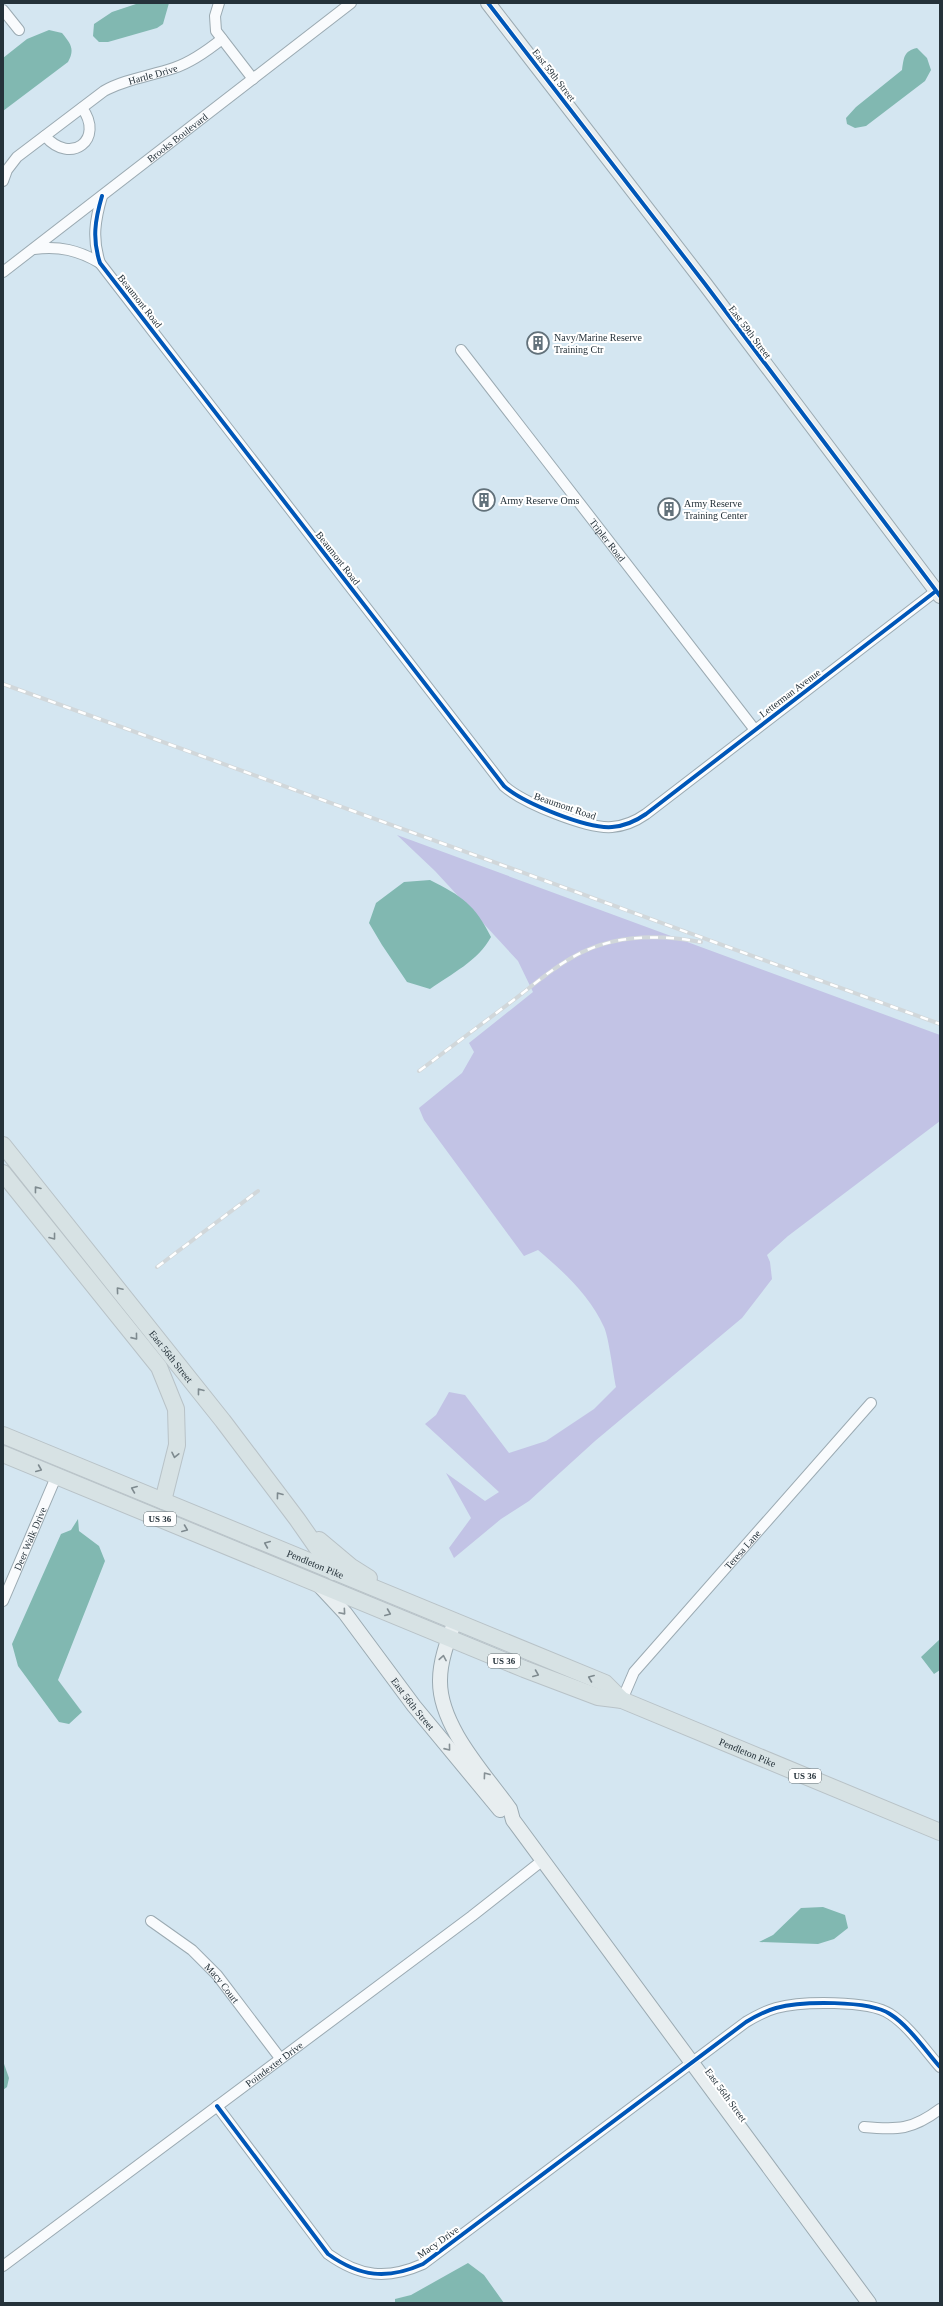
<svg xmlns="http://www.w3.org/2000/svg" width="943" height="2306" font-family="'Times New Roman',serif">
<rect width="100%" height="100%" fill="#d4e6f1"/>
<!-- forest -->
<path fill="#c2c3e5" d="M397 835 940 1035V1121L788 1236 767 1255 770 1262 772 1279 742 1318 595 1441 529 1501 501 1519 454 1558 449 1548 471 1518 446 1473 485 1501 499 1492 425 1424 436 1415 449 1392 465 1395 509 1453 546 1441 594 1409 616 1387C613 1373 609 1338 604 1327 590 1296 563 1271 538 1250L524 1256 424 1120 419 1108 462 1073 474 1052 469 1043 533 992 518 961 435 871Z"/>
<!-- water -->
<path fill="#81b8b1" d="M139 3H169L163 24 157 28 108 42H99L93 36 94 24 112 12Z
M49 30 62 33C71 44 75 49 68 62L3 111V58L27 39Z
M917 48 927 58 931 70 925 81 866 126 855 128 847 124 846 118 856 107 902 70C904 57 904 51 917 48Z
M430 880C462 896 475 905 491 937 478 961 451 974 430 989L407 982 382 945 369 923 376 903 404 882Z
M78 1519 79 1531 99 1546 105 1561 58 1680 82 1712 69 1724 59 1722 18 1666 12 1644 61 1534 71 1530Z
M940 1639V1670L934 1674 921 1657Z
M823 1907 845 1915 848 1928 834 1939 818 1944 759 1942 773 1935 801 1908Z
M3 2061 9 2078 7 2087 3 2090Z
M468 2263 484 2275 504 2303H395V2299L411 2295Z"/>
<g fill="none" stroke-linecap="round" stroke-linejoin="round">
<!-- street casing -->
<g stroke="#9baab2" stroke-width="12">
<g id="street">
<path d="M219 3 215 16 216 31 253 79"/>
<path d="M3 10 19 30"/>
<path d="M45 136C71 166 105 139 82 108"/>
<path id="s1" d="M3 181 7 170 17 157 104 91C125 79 151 76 174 68 192 62 207 51 222 39"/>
<path d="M102 196C95 220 92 239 100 263L504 786C523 803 587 829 612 827 625 826 636 821 646 814L936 591"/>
<path d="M34 249C60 246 78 250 100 263"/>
<path id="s2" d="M3 272 351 3"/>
<path id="s3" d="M461 350 755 730"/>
<path id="s4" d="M3 1601 56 1477"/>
<path id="s5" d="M622 1700 634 1672 871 1403"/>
<path id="s6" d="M151 1921 192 1950 217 1975 280 2058"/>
<path d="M217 2106 328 2254C360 2277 387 2280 423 2264L746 2022C756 2016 765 2011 776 2008 801 2001 869 2000 890 2014 909 2026 925 2050 940 2067"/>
<path d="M864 2127C898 2130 912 2130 940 2109"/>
<path id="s7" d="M3 2266 472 1916 543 1860"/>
</g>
</g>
<!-- secondary casing -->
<g stroke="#9baab2" stroke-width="16">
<g id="secondary">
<path d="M488 3 705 284 940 596"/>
<path id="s8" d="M318 1584 345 1613 414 1706 500 1810"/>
<path d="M455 1621C448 1640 440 1660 440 1680 439 1726 485 1774 510 1809L513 1820 869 2303"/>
</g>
</g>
<!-- primary casing -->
<g stroke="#b8c2c7" stroke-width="18">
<g id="primary">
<path id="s9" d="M3 1145 223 1421 297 1519 334 1572"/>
<path d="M3 1173 159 1367 176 1409 177 1445 163 1501"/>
<path id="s10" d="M3 1435 605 1683 622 1700"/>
<path id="s11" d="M3 1454 524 1669 598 1697 622 1700 940 1832"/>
<path d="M319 1540 350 1566 369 1578"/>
</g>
</g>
<!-- street -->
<use href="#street" stroke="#f9fbfd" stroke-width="10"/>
<!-- secondary -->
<use href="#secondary" stroke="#e8eef0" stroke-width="14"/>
<!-- primary -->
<use href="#primary" stroke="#d7e2e4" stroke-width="16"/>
<!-- rail casing -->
<g stroke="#d1d7da" stroke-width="4">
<path id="rail" d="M3 684 940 1024
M419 1071C450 1048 480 1025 511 1002 531 987 551 969 573 957 611 935 658 934 701 942
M157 1267 258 1191"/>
</g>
<!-- rail -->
<use href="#rail" stroke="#fff" stroke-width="2.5" stroke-dasharray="8" stroke-linecap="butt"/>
<!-- cycleway casing -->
<g stroke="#fff" stroke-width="6">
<path id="cycleway" d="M488 3 705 284 940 596
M102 196C95 220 92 239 100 263L504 786C523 803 587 829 612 827 625 826 636 821 646 814L936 591
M217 2106 328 2254C360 2277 387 2280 423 2264L746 2022C756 2016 765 2011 776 2008 801 2001 869 2000 890 2014 909 2026 925 2050 940 2067"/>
</g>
<!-- cycleway -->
<use href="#cycleway" stroke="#0057b8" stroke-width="4"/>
</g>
<!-- one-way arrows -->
<defs><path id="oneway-chevron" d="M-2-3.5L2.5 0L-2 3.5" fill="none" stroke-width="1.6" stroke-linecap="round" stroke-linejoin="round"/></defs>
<g stroke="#7e8a8f">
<use href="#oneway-chevron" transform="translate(37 1189) rotate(-128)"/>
<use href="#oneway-chevron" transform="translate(53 1237) rotate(52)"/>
<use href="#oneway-chevron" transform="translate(119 1290) rotate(-130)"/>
<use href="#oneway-chevron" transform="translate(135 1337) rotate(51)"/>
<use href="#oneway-chevron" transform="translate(200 1391) rotate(-128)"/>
<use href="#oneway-chevron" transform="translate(175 1455) rotate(102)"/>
<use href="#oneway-chevron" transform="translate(39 1469) rotate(23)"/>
<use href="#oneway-chevron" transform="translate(134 1489) rotate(-158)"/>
<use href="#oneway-chevron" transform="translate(279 1495) rotate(-127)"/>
<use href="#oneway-chevron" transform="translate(185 1529) rotate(22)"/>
<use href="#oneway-chevron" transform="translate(267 1544) rotate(-157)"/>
<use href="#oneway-chevron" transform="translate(388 1613) rotate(22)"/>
<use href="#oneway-chevron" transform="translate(536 1674) rotate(22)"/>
<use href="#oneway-chevron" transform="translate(591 1678) rotate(-158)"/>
</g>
<g stroke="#869095">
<use href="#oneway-chevron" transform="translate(343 1612) rotate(49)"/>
<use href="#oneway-chevron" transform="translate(443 1658) rotate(-80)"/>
<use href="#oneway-chevron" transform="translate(448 1748) rotate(51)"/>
<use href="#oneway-chevron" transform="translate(486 1775) rotate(-126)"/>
</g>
<!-- icons -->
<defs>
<g id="building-ring" transform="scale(1.15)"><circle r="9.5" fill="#fff" stroke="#62717a" stroke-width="1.5"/><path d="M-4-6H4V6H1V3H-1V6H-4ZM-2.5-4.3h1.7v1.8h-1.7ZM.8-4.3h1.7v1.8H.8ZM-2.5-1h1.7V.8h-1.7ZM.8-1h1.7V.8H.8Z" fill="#62717a"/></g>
</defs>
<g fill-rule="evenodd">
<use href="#building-ring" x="538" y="343"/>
<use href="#building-ring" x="484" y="500"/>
<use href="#building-ring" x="669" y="509"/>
</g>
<g text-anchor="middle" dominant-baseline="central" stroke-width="4" stroke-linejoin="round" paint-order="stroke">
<!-- shield labels -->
<g fill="#fff" stroke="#667075" stroke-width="1">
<rect x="144" y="1512" width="32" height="14" rx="3"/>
<rect x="488" y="1654" width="32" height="14" rx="3"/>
<rect x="789" y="1769" width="32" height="14" rx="3"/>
</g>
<g font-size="9" font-weight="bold" fill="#25323a">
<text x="160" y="1519">US 36</text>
<text x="504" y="1661">US 36</text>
<text x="805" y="1776">US 36</text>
</g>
<!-- street labels -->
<g font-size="10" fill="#25323a" stroke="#fff">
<text stroke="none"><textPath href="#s1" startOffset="189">Hartle Drive</textPath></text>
<text transform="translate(554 75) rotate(52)">East 59th Street</text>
<text stroke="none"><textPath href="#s2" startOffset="220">Brooks Boulevard</textPath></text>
<text transform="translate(140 301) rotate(52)">Beaumont Road</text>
<text transform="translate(750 332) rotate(53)">East 59th Street</text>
<text stroke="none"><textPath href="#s3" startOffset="240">Tripler Road</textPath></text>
<text transform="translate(338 558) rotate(52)">Beaumont Road</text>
<text transform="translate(790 693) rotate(-37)">Letterman Avenue</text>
<text transform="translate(565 806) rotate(19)">Beaumont Road</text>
<text stroke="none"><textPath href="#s9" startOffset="270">East 56th Street</textPath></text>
<text stroke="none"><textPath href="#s4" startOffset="68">Deer Walk Drive</textPath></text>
<text stroke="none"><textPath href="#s5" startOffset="194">Teresa Lane</textPath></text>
<text stroke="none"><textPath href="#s10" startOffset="338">Pendleton Pike</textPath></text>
<text stroke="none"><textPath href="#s8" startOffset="153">East 56th Street</textPath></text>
<text stroke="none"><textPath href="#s11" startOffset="803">Pendleton Pike</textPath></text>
<text stroke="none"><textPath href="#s6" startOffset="95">Macy Court</textPath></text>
<text stroke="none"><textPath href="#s7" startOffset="338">Poindexter Drive</textPath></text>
<text transform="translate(726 2095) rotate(54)">East 56th Street</text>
<text transform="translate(438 2242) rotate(-35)">Macy Drive</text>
</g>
<!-- poi labels -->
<g font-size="10" fill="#25323a" stroke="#fff" text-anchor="start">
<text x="554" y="337">Navy/Marine Reserve<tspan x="554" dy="12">Training Ctr</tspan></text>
<text x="500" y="500">Army Reserve Oms</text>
<text x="684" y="503">Army Reserve<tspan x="684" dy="12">Training Center</tspan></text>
</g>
</g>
<!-- border -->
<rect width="943" height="2306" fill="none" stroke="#25323a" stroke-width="8"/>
</svg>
